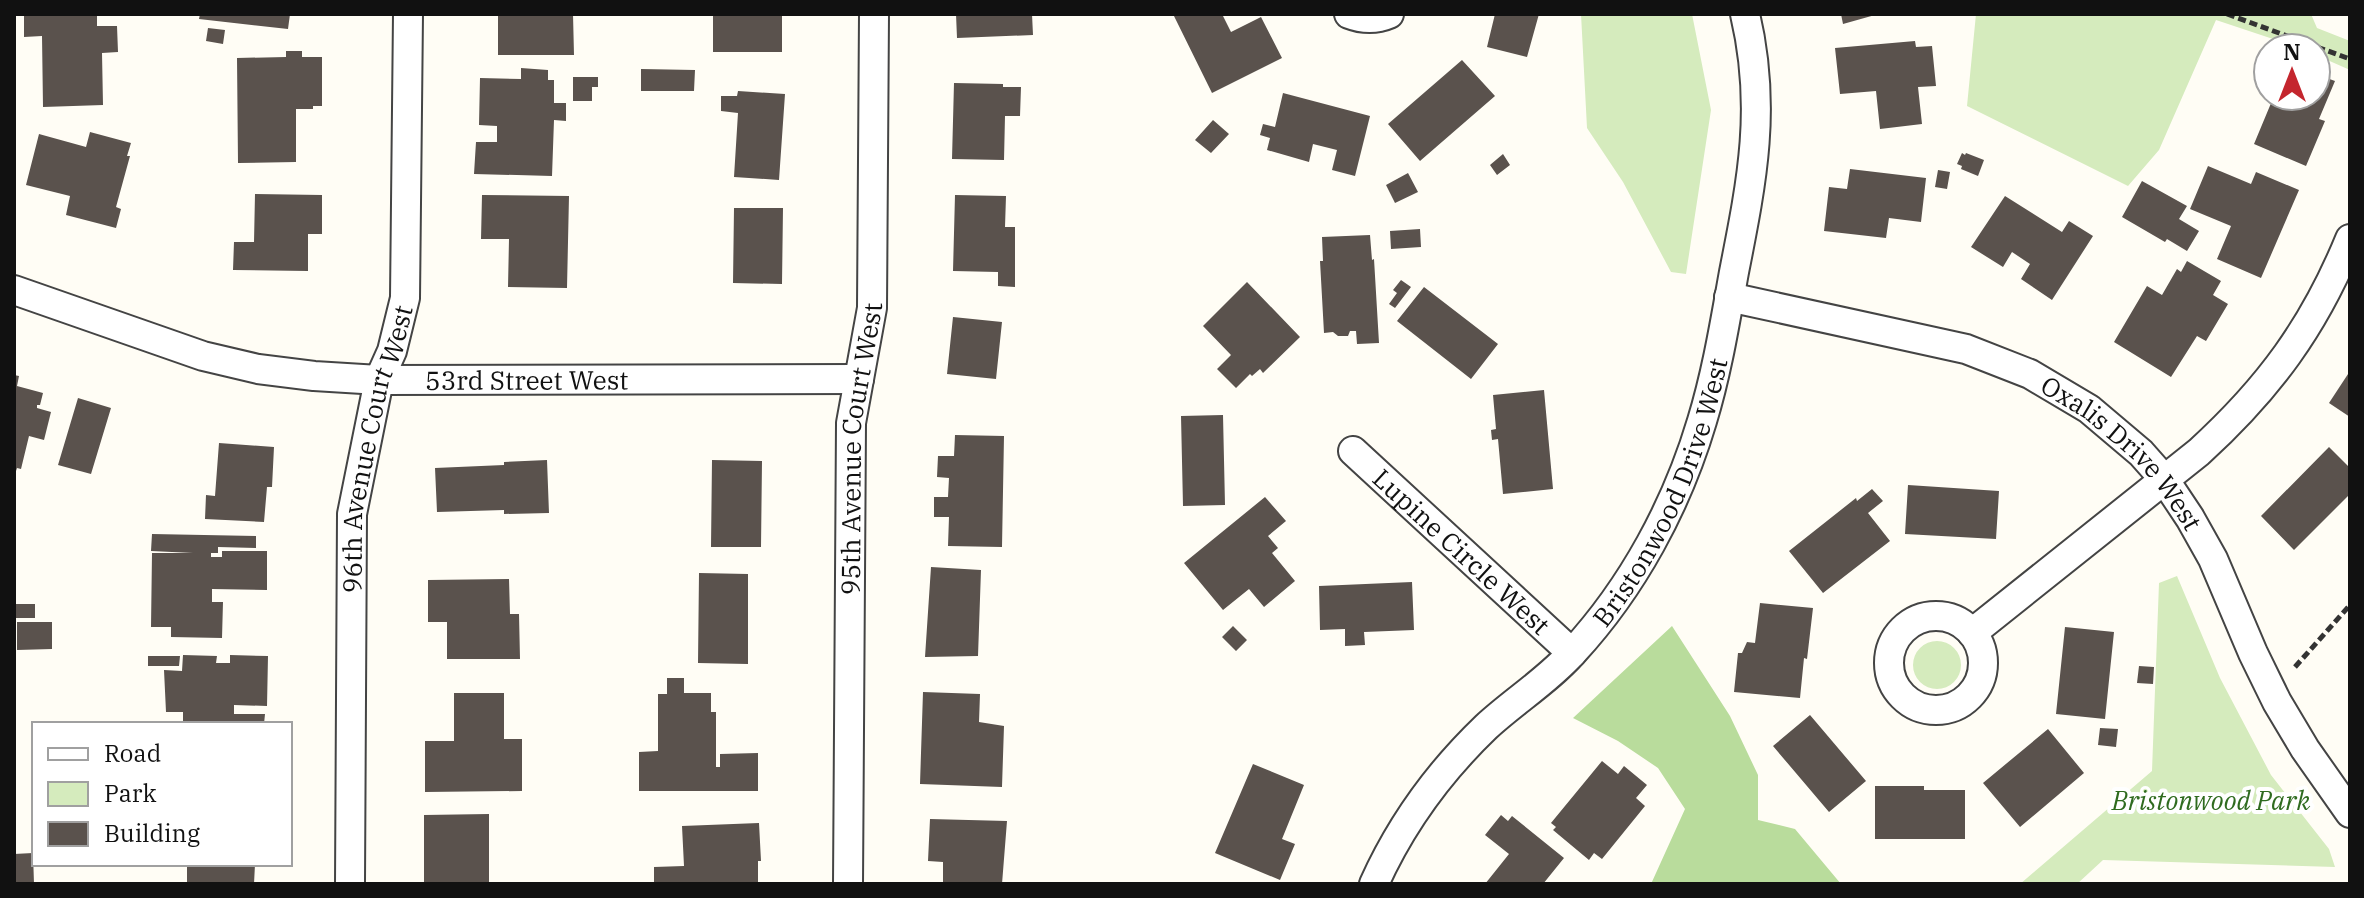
<svg xmlns="http://www.w3.org/2000/svg" width="2364" height="898" font-family="'IBM Plex Serif',serif">
<rect width="100%" height="100%" fill="#fffdf5"/>
<!-- green -->
<path fill="#d5ebbd" d="M1581 14H1692L1711 110 1686 274 1671 272 1623 182 1587 128Z
M1976 14H2311L2317 28 2350 41V70L2316 55V48H2300L2216 20 2159 150 2128 186 1967 106Z
M2177 576 2220 678 2271 775 2329 849 2335 867 2103 860 2077 884H2020L2152 771 2159 583Z
M1913 665a24 24 0 1 1 48 0a24 24 0 1 1-48 0Z"/>
<!-- forest -->
<path fill="#b9dc9c" d="M1672 626 1730 716 1758 775V820L1795 829 1841 884H1651L1685 809 1658 768 1618 741 1573 718Z"/>
<!-- building -->
<path fill="#5a524d" d="M24 14H97V26H117L118 52 102 53 103 105 43 107 42 36 24 37Z
M200 14H290L288 29 199 19Z
M517 14H573L574 55H498V15Z
M713 14H782V52H713Z
M956 14H1032L1033 35 957 38Z
M1173 14H1222L1231 32 1261 17 1282 58 1212 93Z
M1495 14H1539L1527 57 1487 47Z
M1841 14H1875V15L1843 24Z
M208 28 225 30 223 44 206 41Z
M1915 41 1916 47 1932 46 1936 86 1918 87 1922 124 1880 129 1876 91 1840 94 1835 48Z
M286 51H302V57H322V106H313V109H296V162L238 163 237 58 286 57Z
M2316 59 2329 64 2324 77 2335 81 2319 119 2325 121 2306 166 2254 144 2274 96H2316Z
M1462 60 1495 96 1420 161 1388 124Z
M521 68 548 70V80H554V103H566V121L554 120 552 176 474 174 476 142H497V126L479 125 480 78 521 79Z
M641 69 695 70 694 91H641Z
M573 77H598V87H592V101H573Z
M954 83 1003 84V87H1021L1020 116H1005L1004 160 952 159Z
M738 91 785 94 779 180 734 177 738 113 721 111V96H737Z
M1283 93 1370 116 1355 176 1332 170 1337 150 1313 144 1309 162 1267 150 1270 138 1260 135 1263 124 1275 127Z
M1213 120 1229 134 1211 153 1195 140Z
M90 132 131 143 127 156H130L116 207 121 209 116 228 66 215 70 196 26 185 39 134 86 147Z
M1962 153 1965 155 1966 153 1984 160 1978 176 1961 169 1962 166 1957 164Z
M1503 154 1510 165 1497 175 1490 165Z
M2208 166 2251 184 2256 172 2299 190 2261 278 2217 259 2231 226 2190 209Z
M1850 169 1926 178 1921 222 1889 218 1886 238 1824 231 1829 187 1847 189Z
M1938 170 1950 172 1947 189 1935 187Z
M1408 173 1418 192 1395 203 1386 185Z
M2142 181 2187 206 2179 219 2199 231 2187 251 2167 239 2165 242 2122 217Z
M255 194 322 195V234H308V271L233 270 234 242H254Z
M482 195 569 196 567 288 508 287 509 239H481Z
M955 195 1006 196 1005 227H1015V287L998 286V272L953 271Z
M2005 196 2062 232 2069 221 2093 236 2052 300 2021 279 2030 264 2012 252 2003 267 1971 247Z
M734 208H783L782 284 733 283Z
M1420 229 1421 247 1391 249 1390 231Z
M1370 235 1372 260 1374 259 1379 343 1357 344 1356 331H1350L1348 336H1338L1333 332 1324 333 1320 261H1323L1322 237Z
M2187 261 2221 281 2213 295 2228 304 2206 341 2197 336 2171 377 2114 342 2147 286 2162 295 2177 269 2181 272Z
M1401 280 1411 287 1395 308 1389 304 1397 293 1393 290Z
M1247 282 1300 337 1263 373 1260 369 1252 376 1250 374 1236 388 1217 369 1231 355 1203 326Z
M1424 287 1498 344 1471 379 1397 321Z
M953 317 1002 322 996 379 947 374Z
M2350 371V417L2329 403Z
M14 375 19 376 17 386 43 393 40 405H37V408L51 412 44 440 29 436 21 469 17 468 15 474Z
M1544 390 1553 489 1503 494 1498 439 1492 440 1491 430 1496 429 1493 395Z
M78 398 111 408 91 474 58 465Z
M1223 415 1225 505 1183 506 1181 416Z
M955 435 1004 436 1002 547 948 546 949 517H934V497H948L949 478 937 477 938 456H954Z
M219 443 274 447 272 487H267L264 522 205 519 206 495 215 496Z
M2329 447 2350 468V494L2294 550 2261 516Z
M547 460 549 513 504 514V510L437 512 435 468 504 465V462Z
M712 460 762 461 761 547H711Z
M1908 485 1999 491 1996 539 1905 534Z
M1872 489 1883 501 1868 513 1890 541 1823 593 1789 551 1856 498 1857 501Z
M1265 497 1286 521 1268 536 1278 548 1272 553 1295 581 1264 607 1249 589 1223 610 1184 563Z
M152 534 256 536V548L218 547V553H211V557H222V551H267V590L212 589V602H223L222 638 171 637V627H151L152 553H193L151 551Z
M931 567 981 570 978 656 925 657Z
M699 573 748 574V664L698 663Z
M509 579 510 614H519L520 659H447V622H428V580Z
M1412 582 1414 630 1364 632 1365 645 1345 646V629L1320 630 1319 586Z
M1760 603 1813 608 1807 659 1804 658 1800 698 1734 692 1738 653H1742L1747 642 1755 643Z
M14 604H35V618H14Z
M17 622H52V649L17 650Z
M1233 626 1247 640 1236 651 1222 637Z
M2065 627 2114 632 2105 719 2056 714Z
M183 655 217 656 216 663H230V655L268 656 267 706 234 705V714H265L264 724H183V712H166L164 670 182 671Z
M148 656H180L179 666H148Z
M2139 666 2154 667 2153 684 2137 683Z
M667 678H684V693H711V712H716V767H720V754L758 753V791H639V752L658 751V694H667Z
M923 692 980 694 979 722 1004 726 1002 787 920 784Z
M454 693H504V739H522V791L425 792V741H454Z
M1810 715 1866 781 1829 812 1773 746Z
M2100 728 2118 729 2116 747 2098 745Z
M2048 729 2084 773 2020 827 1983 783Z
M1602 761 1618 774 1624 766 1647 785 1636 798 1645 806 1602 859 1594 853 1589 860 1553 830 1556 827 1551 823Z
M1253 764 1304 785 1282 839 1295 844 1280 880 1215 853Z
M1875 786H1924V790H1965V839H1875Z
M489 814V884H424V815Z
M1501 815 1508 821 1512 816 1564 858 1543 884H1485L1509 854 1485 835Z
M930 819 1007 821 1002 884H943V862L928 861Z
M759 823 761 861H758V884H654V867L684 866 682 826Z
M33 853 34 884H14V854Z
M187 864H255L254 884 187 882Z"/>
<g fill="none" stroke-linecap="round" stroke-linejoin="round">
<!-- minor casing -->
<g stroke="#444" stroke-width="32">
<g id="minor">
<path d="M1349 14C1362 19 1375 20 1389 14"/>
<path id="s1" d="M14 290 203 356 258 369 314 376 379 380 859 379"/>
<path id="s2" d="M1729 297 1966 349 2030 374 2089 409 2141 453 2164 479 2190 518 2213 559 2253 653 2277 702 2305 749 2350 813"/>
<path id="s3" d="M1353 451 1572 653"/>
<circle cx="1936" cy="663" r="47"/>
<path d="M1972 633 2199 452C2269 388 2314 327 2350 239"/>
<path id="s4" d="M350 884 352 514 379 380 392 351 405 298 408 14"/>
<path id="s5" d="M848 884 851 423 872 308 874 14"/>
<path id="s6" d="M1374 884C1401 824 1438 773 1486 727 1514 701 1547 681 1573 652 1633 587 1677 505 1702 421 1717 372 1725 322 1734 272 1752 181 1767 107 1745 14"/>
</g>
</g>
<!-- path -->
<path stroke="#333" stroke-width="5" stroke-dasharray="8 4" stroke-linecap="butt" d="M2227 14 2350 59
M2295 667 2350 605"/>
<!-- minor -->
<use href="#minor" stroke="#fff" stroke-width="28"/>
</g>
<g text-anchor="middle" dominant-baseline="central" stroke-width="8" stroke-linejoin="round" paint-order="stroke">
<!-- street labels -->
<g font-size="26" fill="#111" stroke="#fff">
<text stroke="none"><textPath href="#s1" startOffset="526">53rd Street West</textPath></text>
<text stroke="none"><textPath href="#s4" startOffset="438">96th Avenue Court West</textPath></text>
<text stroke="none"><textPath href="#s5" startOffset="436">95th Avenue Court West</textPath></text>
<text stroke="none"><textPath href="#s2" startOffset="434">Oxalis Drive West</textPath></text>
<text stroke="none"><textPath href="#s6" startOffset="494">Bristonwood Drive West</textPath></text>
<text stroke="none"><textPath href="#s3" startOffset="148">Lupine Circle West</textPath></text>
</g>
<!-- park labels -->
<g font-size="26" font-style="italic" fill="#2f6b1f" stroke="#fff">
<text x="2211" y="800">Bristonwood Park</text>
</g>
</g>
<!-- border -->
<rect width="2364" height="898" fill="none" stroke="#111111" stroke-width="32"/>
<!-- legend -->
<rect x="32" y="722" width="260" height="144" fill="#ffffff" stroke="#a0a0a0" stroke-width="2"/>
<rect x="48" y="748" width="40" height="12" fill="#ffffff" stroke="#a0a0a0" stroke-width="2"/>
<text x="104" y="762" font-size="24" fill="#111111">Road</text>
<rect x="48" y="782" width="40" height="24" fill="#d5ebbd" stroke="#a0a0a0" stroke-width="2"/>
<text x="104" y="802" font-size="24" fill="#111111">Park</text>
<rect x="48" y="822" width="40" height="24" fill="#5a524d" stroke="#a0a0a0" stroke-width="2"/>
<text x="104" y="842" font-size="24" fill="#111111">Building</text>
<!-- north arrow -->
<g transform="translate(2292 72)"><circle r="38" fill="#ffffff" stroke="#a0a0a0" stroke-width="2"/>
<path d="M0-6L14 30L0 20L-14 30Z" fill="#c4262e"/>
<text y="-12" font-size="22" font-weight="bold" text-anchor="middle" fill="#111111">N</text>
</g>
</svg>
